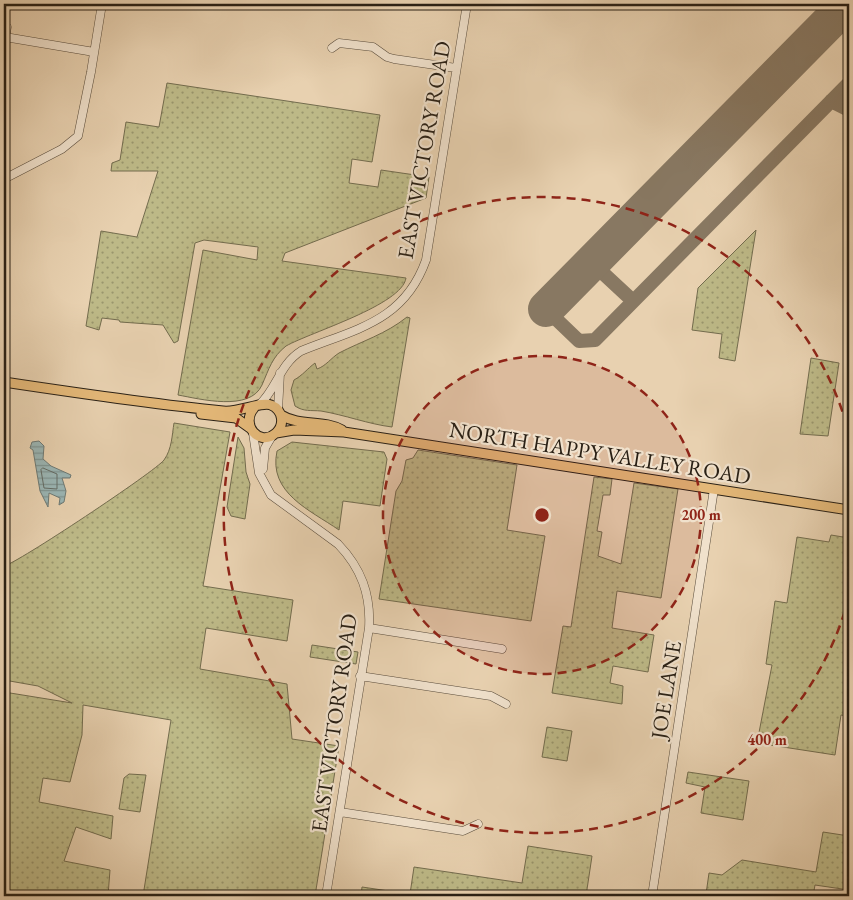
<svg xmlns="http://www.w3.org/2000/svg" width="853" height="900" font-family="'EB Garamond',serif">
<defs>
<pattern id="grass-dots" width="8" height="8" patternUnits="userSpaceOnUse" patternTransform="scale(1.25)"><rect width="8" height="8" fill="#bdb987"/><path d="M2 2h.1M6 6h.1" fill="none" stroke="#9a966d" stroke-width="1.8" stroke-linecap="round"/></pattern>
<pattern id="water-rules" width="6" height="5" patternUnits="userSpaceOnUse" patternTransform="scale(1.25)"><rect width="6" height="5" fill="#9ab5b4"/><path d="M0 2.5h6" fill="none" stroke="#7e9391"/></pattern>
</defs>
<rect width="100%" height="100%" fill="#e8d1b0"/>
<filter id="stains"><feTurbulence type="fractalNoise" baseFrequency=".004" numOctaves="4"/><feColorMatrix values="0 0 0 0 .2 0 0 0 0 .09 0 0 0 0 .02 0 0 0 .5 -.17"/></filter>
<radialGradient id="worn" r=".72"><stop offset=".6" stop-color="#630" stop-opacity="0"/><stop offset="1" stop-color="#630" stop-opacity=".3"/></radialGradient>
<!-- grass -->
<path fill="url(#grass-dots)" stroke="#736c4e" d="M167 83 380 115 372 162 352 159 349 183 378 187 381 170 429 177 426 198 285 253 282 261 406 278C402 305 311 332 286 346 272 357 269 369 262 385 250 412 200 399 178 395L203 250 257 260 258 247 204 240 195 243 178 341 174 343 163 325 120 322 119 320 102 318 99 330 86 326 101 231 137 237 158 171H111L112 163 120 160 126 122 159 127Z
M756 230 735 361 719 358 722 334 692 330 698 288Z
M407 317 410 318 392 427C368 424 345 415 321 411 311 410 304 412 295 406L291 390 294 380C303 375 307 369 315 363L317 369C326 366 331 358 339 353 362 341 386 334 407 317Z
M811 358 839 363 828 436 800 434Z
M174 423 230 432 203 586 293 600 287 641 206 628 200 669 287 684 292 739 339 746 315 896H143L171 720 83 705 82 735 70 782 43 778 39 802 113 816 111 839 76 827 64 861 110 870 108 896 4 894 7 854 4 853V692L72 703 38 686 4 680V566C16 564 156 471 164 460 172 449 172 435 174 423Z
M238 437 244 448 246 472 250 484 245 519 231 516 227 507Z
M292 442 384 452 387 459 380 506 343 501 339 530C310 510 268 493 277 451Z
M418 450 517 465 507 530 545 536 531 621 379 599 396 491 402 481 406 460 413 458Z
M594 477 612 479 610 495H603L597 531 602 532 598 556 621 564 634 483 678 489 661 598 617 591 612 628 654 635 648 672 613 666 610 683 623 686 622 704 552 693 563 626 571 627Z
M831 535 849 538V661L847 675H849V716L841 715 835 755 757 743 772 665 766 664 775 601 787 603 797 537 829 542Z
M312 645 358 652 356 664 310 657Z
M547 727 572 731 567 761 542 757Z
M688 772 749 781 743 820 701 813 705 787 686 783Z
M129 774 146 775 140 812 119 809 124 778Z
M823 832 849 836V890L815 885 813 896H711L706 894 709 873 722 875 742 860 816 872Z
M528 846 592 856 586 896H423L410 894 414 867 522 883Z
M362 887 409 894V896H361Z"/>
<!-- water -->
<path fill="url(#water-rules)" stroke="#6d7974" d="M39 441 44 446 43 459 51 466 71 475 70 478H62L66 491 64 502 59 505 60 498 49 493 48 507 40 491 33 450 30 448 32 442Z"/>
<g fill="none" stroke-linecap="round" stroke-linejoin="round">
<!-- shore -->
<path stroke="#626a64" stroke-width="1" d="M43 468 57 474V489L44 488 41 470Z"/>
<!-- taxiway -->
<path stroke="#887862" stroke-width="14" d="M831 101 849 110
M591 262 633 301
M551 304 555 318 579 341 595 340 849 83"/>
<!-- runway -->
<path stroke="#887862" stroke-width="36" d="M546 309 847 4"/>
<!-- minor casing -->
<g stroke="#594c3c" stroke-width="9">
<path id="minor" d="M5 37 94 52
M4 44 7 27
M332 48 339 43 373 47 387 57 394 59 456 68
M4 179 62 149 78 136 91 72 102 4
M259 405C277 389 279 365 301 351 355 329 404 322 426 260L467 4
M278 410 280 373
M253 433 259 473 271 495 338 544C361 568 371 594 369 628L326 896
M263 469 265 448 272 436
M369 628 502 649
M360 676 491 696 506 704
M340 812 463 831 478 824
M652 896 714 489"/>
</g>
<!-- major casing -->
<g stroke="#292015" stroke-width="11">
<path id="major" d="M4 382C77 393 150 404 223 411 238 413 262 401 271 405 283 410 285 425 276 433 259 448 240 424 254 408
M201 414 236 418 250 428
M281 415C300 427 323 419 342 430
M276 433 294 430 344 432 849 510"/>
</g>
<!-- minor -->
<use href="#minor" stroke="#f0e1cc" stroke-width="8"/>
<!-- major -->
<use href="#major" stroke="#e4b878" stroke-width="9"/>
</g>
<!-- distance rings -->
<circle cx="542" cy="515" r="159" fill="#8f2418" fill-opacity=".12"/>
<g fill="none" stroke="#8f2418" stroke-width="2.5" stroke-dasharray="9 6">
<circle cx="542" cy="515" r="159"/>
<path d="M849 597A318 318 0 1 1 849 433"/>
</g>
<g text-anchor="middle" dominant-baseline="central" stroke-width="4.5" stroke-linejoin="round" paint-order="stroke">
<!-- street labels -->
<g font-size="22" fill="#292015" stroke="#f0e1cc">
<text transform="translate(424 150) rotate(-80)">EAST VICTORY ROAD</text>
<text transform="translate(600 453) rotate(9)">NORTH HAPPY VALLEY ROAD</text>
<text transform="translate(666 690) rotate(-81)">JOE LANE</text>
<text transform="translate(334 723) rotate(-82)">EAST VICTORY ROAD</text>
</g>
</g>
<circle cx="542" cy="515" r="8" fill="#8f2418" stroke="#f0e1cc" stroke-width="2.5"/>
<g font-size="15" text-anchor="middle" font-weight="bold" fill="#8f2418" stroke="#f0e1cc" stroke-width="4.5" stroke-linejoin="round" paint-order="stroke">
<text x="701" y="520">200 m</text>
<text x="767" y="745">400 m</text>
</g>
<!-- margin -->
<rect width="853" height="900" fill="none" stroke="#e8d1b0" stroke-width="20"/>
<rect x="5" y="5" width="843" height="890" fill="none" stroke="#292015" stroke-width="2.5"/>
<rect x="10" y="10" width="833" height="880" fill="none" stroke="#292015"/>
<rect width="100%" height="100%" filter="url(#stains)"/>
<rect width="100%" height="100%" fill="url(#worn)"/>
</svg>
